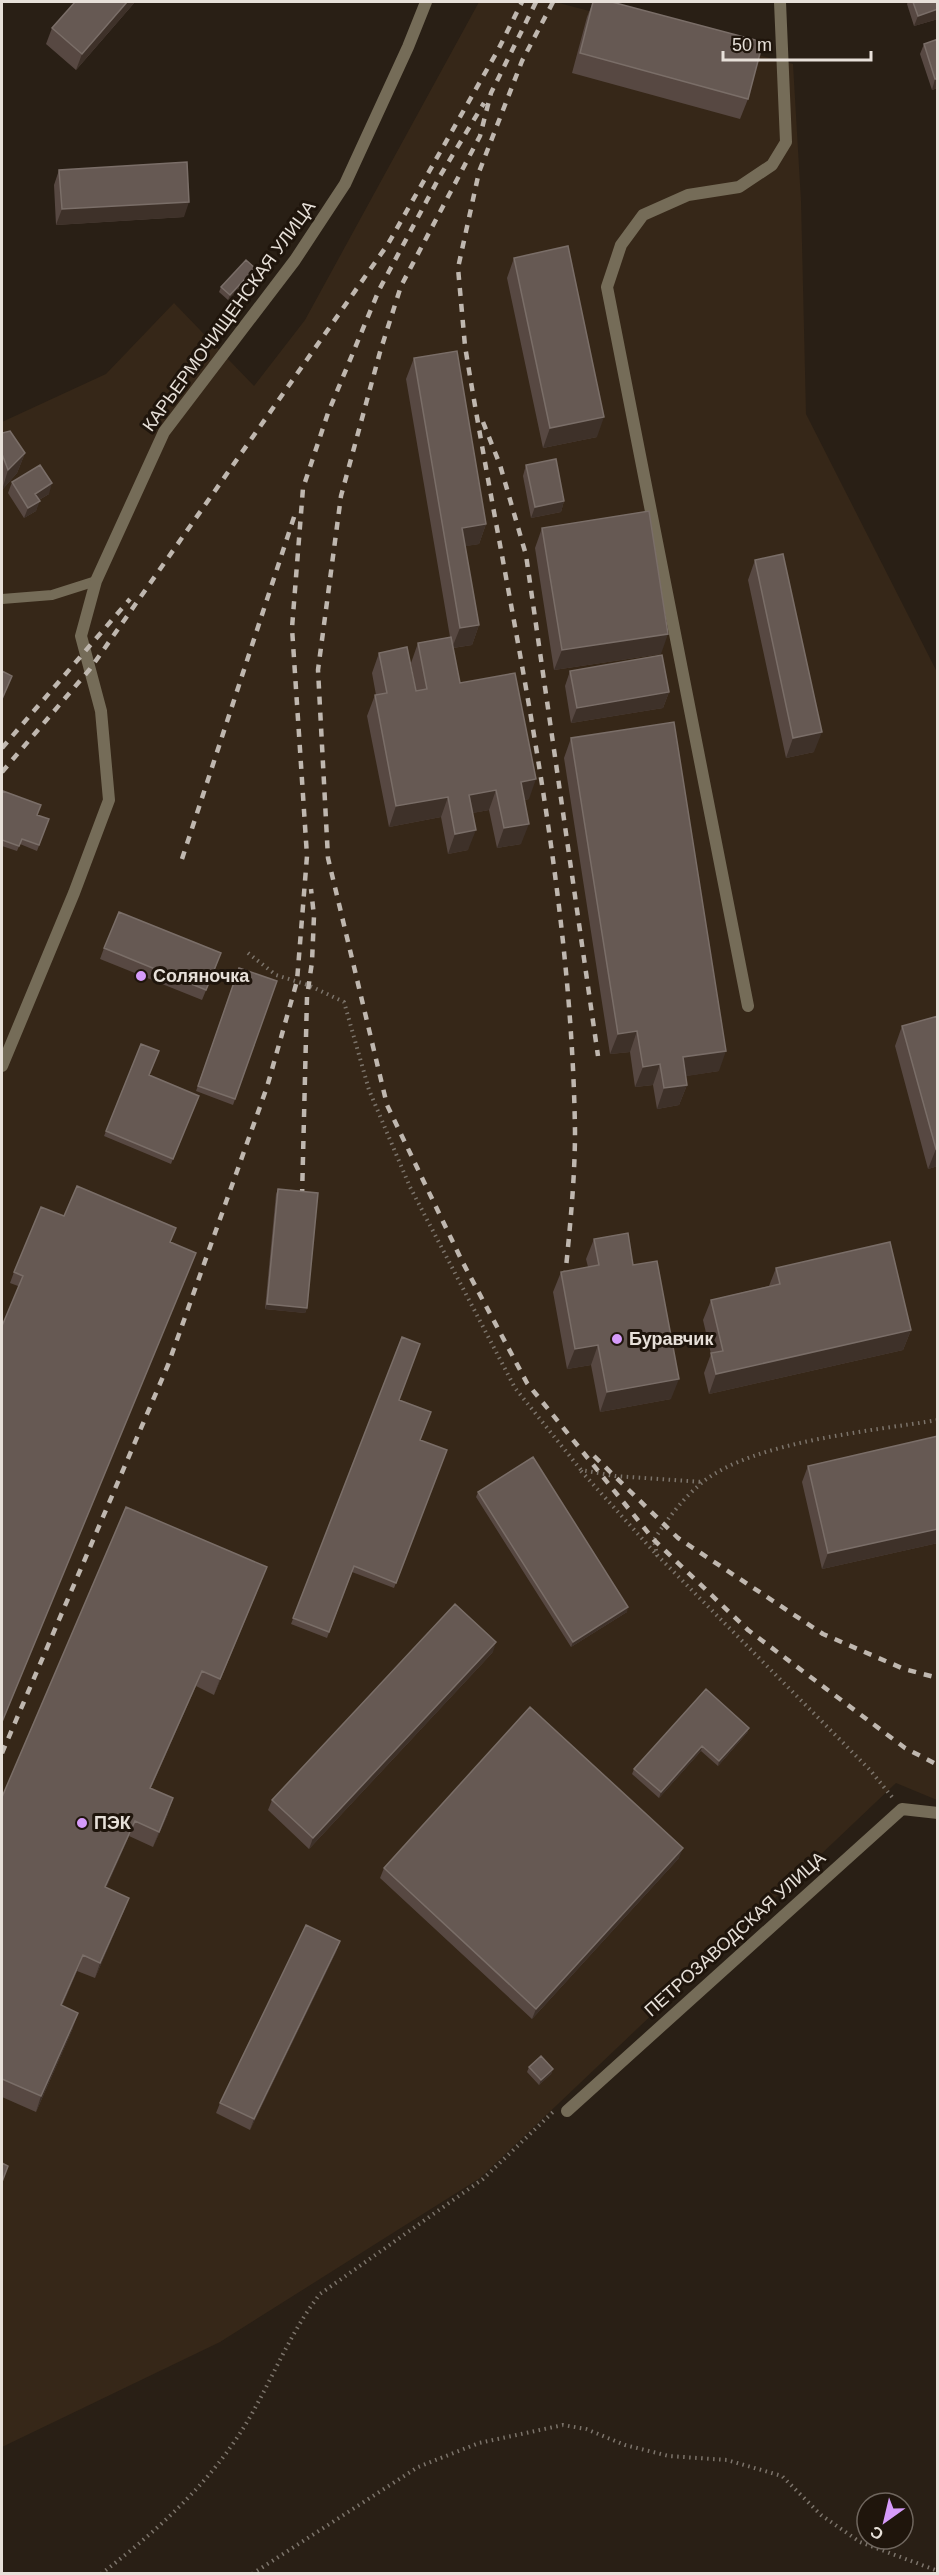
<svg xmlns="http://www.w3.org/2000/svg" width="939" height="2575" font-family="Helvetica,sans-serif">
<rect width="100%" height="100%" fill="#291f15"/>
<!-- built -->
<path fill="#362718" d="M479 2H555L793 64 801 201 806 414 937 672V1800L896 1783 480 2178 220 2342 2 2447V422L106 374 174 303 254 386 305 320Z"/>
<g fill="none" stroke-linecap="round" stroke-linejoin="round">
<!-- path -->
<path stroke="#7c746b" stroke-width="4" stroke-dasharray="1.5 4.5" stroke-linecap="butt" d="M248 953 276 975 308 985 344 1002 369 1090 410 1187 515 1388 581 1470 615 1476 703 1482
M581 1471 656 1554
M892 1797 870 1770 657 1555 654 1540C666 1520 685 1496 704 1481 756 1441 872 1431 938 1420
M101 2574C148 2538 198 2494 232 2445 266 2398 284 2340 320 2294L483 2179 553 2112
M252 2574 418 2467 479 2443 563 2425 586 2429 625 2445 669 2456 727 2460 782 2476 821 2515 860 2542 938 2571"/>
<!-- service -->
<path stroke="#756c58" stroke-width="10" d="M2 599 52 595 96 581"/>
<!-- minor -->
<path stroke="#756c58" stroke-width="12" d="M748 1006 607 287 621 245 643 215 688 195 739 187 772 165 786 142 780 2
M2 1066 74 893 109 800 101 711 81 636 96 581 164 432 295 260 345 184 408 47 426 2
M567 2111 902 1809 938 1813"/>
<!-- rail -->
<path stroke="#bfb7af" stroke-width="4.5" stroke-dasharray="8 8" stroke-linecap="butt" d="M536 2 491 93 480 136 401 286 380 352 341 496 318 670 328 858 387 1105 462 1261 527 1383 654 1540 748 1630 905 1748 938 1765
M553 2 522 61 479 172 458 268 465 346C507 606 571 866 575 1131 575 1183 569 1236 564 1288
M483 422 500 465 526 555 598 1056
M2 748 130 599
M2 772 90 669 388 244 498 50 522 2
M182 859 296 511
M302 1197 307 997 312 962 314 916 311 889
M594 1456 678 1538 823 1634 904 1669 938 1678
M2 1753 168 1365 267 1087 297 981 307 856 292 628 303 488 328 413 379 290 440 176 484 103"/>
</g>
<!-- wall -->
<path fill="#574842" d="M75 2H135L76 70 46 44 52 28Z
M593 2 748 99 740 119 572 73 587 17Z
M908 2H938V19L914 26 907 4Z
M938 39V88L932 90 920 54 924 44Z
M59 170 184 217 56 225 54 185Z
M514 258 597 437 543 448 507 278Z
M255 268 253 273 228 300 219 292 221 287Z
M414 358 486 524 479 544 465 546 479 625 472 645 453 648 460 683 529 799 524 800 521 844 497 848 489 810 472 813 468 850 448 854 441 817 389 827 367 716 375 695H376L372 673 379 653 416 691 411 663 418 643 450 637 406 379Z
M2 433 25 453 17 473 2 490Z
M526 465 564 501 561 512 531 518 523 476Z
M12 482 49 494 39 500 36 511 24 518 8 493Z
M542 528 661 654 554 670 535 548Z
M755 560 814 752 786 758 748 580Z
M570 671 669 692 663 708 571 723 565 686Z
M571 738 719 1071 685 1076 687 1085 679 1105 657 1109 653 1085 635 1087 630 1052 610 1054 564 758Z
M2 794 37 815 49 819 37 851 20 844 17 851 2 846Z
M104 948 217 964 202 1000 100 959Z
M239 968 277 981 233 1105 196 1091Z
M938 1016V1166L928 1169 895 1046 902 1026Z
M141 1044 149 1075 198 1096 171 1164 104 1136Z
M278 1189 307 1308 305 1313 265 1309 276 1194Z
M64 1216 171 1243 192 1263 18 1286 10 1283 14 1272Z
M594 1239 633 1265 671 1399 600 1412 591 1365 567 1369 553 1292 561 1272 588 1267 586 1259Z
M776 1268 911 1330 903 1350 709 1394 704 1373 711 1354 703 1320 711 1300 769 1286Z
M402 1337 399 1400 420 1440 447 1450 394 1588 352 1572 327 1638 291 1624Z
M938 1436V1543L822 1569 802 1482 808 1466Z
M478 1492 627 1612 571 1647 476 1497Z
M261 1582 214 1695 196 1686 151 1788 168 1814 153 1847 129 1836 106 1888 129 1898 123 1913 95 1978 77 1971 62 2006 73 2028 36 2112 2 2097V1797Z
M493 1652 309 1849 268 1810 272 1800Z
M749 1728 747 1733 718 1766 701 1751 659 1798 632 1774 634 1769Z
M679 1858 532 2019 380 1878 384 1868Z
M340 1941 336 1952 250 2130 216 2113 220 2103Z
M529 2067 553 2069 551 2074 539 2085 527 2072Z"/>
<!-- shaded-wall -->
<path fill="#3e3129" d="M127 2H135L76 70 82 54Z
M938 9V19L914 26 918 16Z
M935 79H938V88L932 90Z
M189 202 184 217 56 225 62 209Z
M255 268 253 273 228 300 230 295Z
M604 417 597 437 543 448 550 428Z
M25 453 17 473 2 490 8 470Z
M52 483 49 494 32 504 35 494Z
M40 501 36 511 24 518 28 508Z
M564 501 561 512 531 518 535 507Z
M486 524 479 544 455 548 462 528Z
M479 625 472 645 452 648 460 628Z
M668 634 661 654 554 670 562 650Z
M12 676 6 691 2 702V699Z
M669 692 663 708 571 723 577 708Z
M822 732 814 752 786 758 793 738Z
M536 779 529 799 513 802 521 782Z
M496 790 489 810 462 815 469 795Z
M448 797 441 817 389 827 396 806Z
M529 824 521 844 497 848 504 828Z
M476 830 468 850 448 854 455 834Z
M637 1031 630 1052 610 1054 618 1034Z
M726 1051 719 1071 675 1078 683 1057Z
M660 1064 653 1085 635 1087 643 1067Z
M687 1085 679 1105 657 1109 664 1088Z
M938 1148V1166L928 1169 936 1149Z
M196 1253 192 1263 2 1723V1722Z
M267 1304 307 1308 305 1313 265 1309Z
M911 1330 903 1350 709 1394 716 1374Z
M598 1345 591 1365 567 1369 575 1349Z
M679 1379 671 1399 600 1412 607 1392Z
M938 1529V1543L822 1569 828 1553Z
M267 1567 261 1582 214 1695 220 1679Z
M628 1607 627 1612 571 1647 573 1642Z
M496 1642 493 1652 309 1849 313 1838Z
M202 1671 196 1686 144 1803 150 1788Z
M749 1728 747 1733 718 1766 719 1761Z
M702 1746 701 1751 659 1798 661 1792Z
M173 1798 168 1814 153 1847 159 1832Z
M135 1821 129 1836 100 1903 105 1887Z
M683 1848 679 1858 532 2019 536 2009Z
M129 1898 123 1913 95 1978 100 1963Z
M340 1941 336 1952 250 2130 254 2119Z
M83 1955 77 1971 55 2021 61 2005Z
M78 2013 73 2028 36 2112 41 2096Z
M553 2069 551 2074 539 2085 541 2080Z"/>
<!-- building -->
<path fill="#665953" stroke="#7a6e68" stroke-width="1.5" d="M75 2H127L82 54 52 28Z
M593 2H612L763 42 748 99 580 53Z
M913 2H938V9L918 16Z
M938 39V79H935L924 44Z
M187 162 189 202 62 209 59 170Z
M568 246 604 417 550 428 514 258Z
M246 260 255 268 230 295 221 287Z
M457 351 486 524 462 528 479 625 460 628 414 358Z
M10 431 25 453 8 470 2 454V433Z
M556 459 564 501 535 507 526 465Z
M40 465 52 483 35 494 40 501 28 508 12 482Z
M649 511 668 634 562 650 542 528Z
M783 554 822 732 793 738 755 560Z
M451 637 460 683 515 673 536 779 521 782 529 824 504 828 496 790 469 795 476 830 455 834 448 797 396 806 375 695 387 693 379 653 407 647 416 691 427 689 418 643Z
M662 655 669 692 577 708 570 671Z
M2 671 12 676 2 699Z
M674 722 726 1051 683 1057 687 1085 664 1088 660 1064 643 1067 637 1031 618 1034 571 738Z
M3 791 41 805 37 815 49 819 39 845 22 839 19 846 2 840V794Z
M119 912 221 953 206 990 104 948Z
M239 968 277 981 235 1099 198 1086Z
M938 1016V1148L936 1149 902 1026Z
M141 1044 159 1051 149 1075 199 1096 173 1159 106 1131Z
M77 1186 176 1228 170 1242 196 1253 2 1722V1326L23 1276 14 1272 41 1207 64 1216Z
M278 1189 318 1193 307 1308 267 1304Z
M628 1233 633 1265 657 1261 679 1379 607 1392 598 1345 575 1349 561 1272 599 1265 594 1239Z
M890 1242 911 1330 716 1374 711 1353 723 1351 711 1300 780 1284 776 1268Z
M402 1337 420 1344 399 1400 431 1412 420 1440 447 1450 396 1583 354 1566 329 1632 293 1618Z
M938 1436V1529L828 1553 808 1466Z
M533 1457 628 1607 573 1642 478 1492Z
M126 1507 267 1567 220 1679 202 1671 150 1788 173 1798 159 1832 135 1821 105 1887 129 1898 100 1963 83 1955 61 2005 78 2013 41 2096 2 2079V1797Z
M455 1604 496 1642 313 1838 272 1800Z
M706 1689 749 1728 719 1761 702 1746 661 1792 634 1769Z
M530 1707 683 1848 536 2009 384 1868Z
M306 1925 340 1941 254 2119 220 2103Z
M541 2056 553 2069 541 2080 529 2067Z
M2 2163 8 2166 2 2182Z"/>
<!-- markers -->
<g fill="#d69bfa" stroke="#1f150c" stroke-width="2">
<circle cx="141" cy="976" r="6"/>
<circle cx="617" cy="1339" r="6"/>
<circle cx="82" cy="1823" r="6"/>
</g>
<g text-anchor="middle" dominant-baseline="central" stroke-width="6" stroke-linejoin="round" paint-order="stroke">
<!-- street labels -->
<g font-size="18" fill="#e7e0d9" stroke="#1f150c">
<text transform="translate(229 316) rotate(-54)">КАРЬЕРМОЧИЩЕНСКАЯ УЛИЦА</text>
<text transform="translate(735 1934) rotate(-42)">ПЕТРОЗАВОДСКАЯ УЛИЦА</text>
</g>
<!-- poi labels -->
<g font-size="18" font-weight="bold" fill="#e7e0d9" stroke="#1f150c" text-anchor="start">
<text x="153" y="976">Соляночка</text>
<text x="629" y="1339">Буравчик</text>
<text x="94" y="1823">ПЭК</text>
</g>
</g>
<!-- border -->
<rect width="939" height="2575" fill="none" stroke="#e7e0d9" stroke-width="6"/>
<!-- north arrow -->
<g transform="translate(885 2521) rotate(214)"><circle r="28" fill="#1f150c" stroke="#6f665e" stroke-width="1.5"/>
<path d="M0-4.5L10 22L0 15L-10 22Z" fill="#d69bfa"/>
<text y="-9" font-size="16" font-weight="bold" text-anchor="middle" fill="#e7e0d9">С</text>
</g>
<!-- scale -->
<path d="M723 51v9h148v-9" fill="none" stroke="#e7e0d9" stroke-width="3"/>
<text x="732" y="51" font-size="18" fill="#e7e0d9" stroke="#1f150c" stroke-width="4.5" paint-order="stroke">50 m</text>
</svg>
